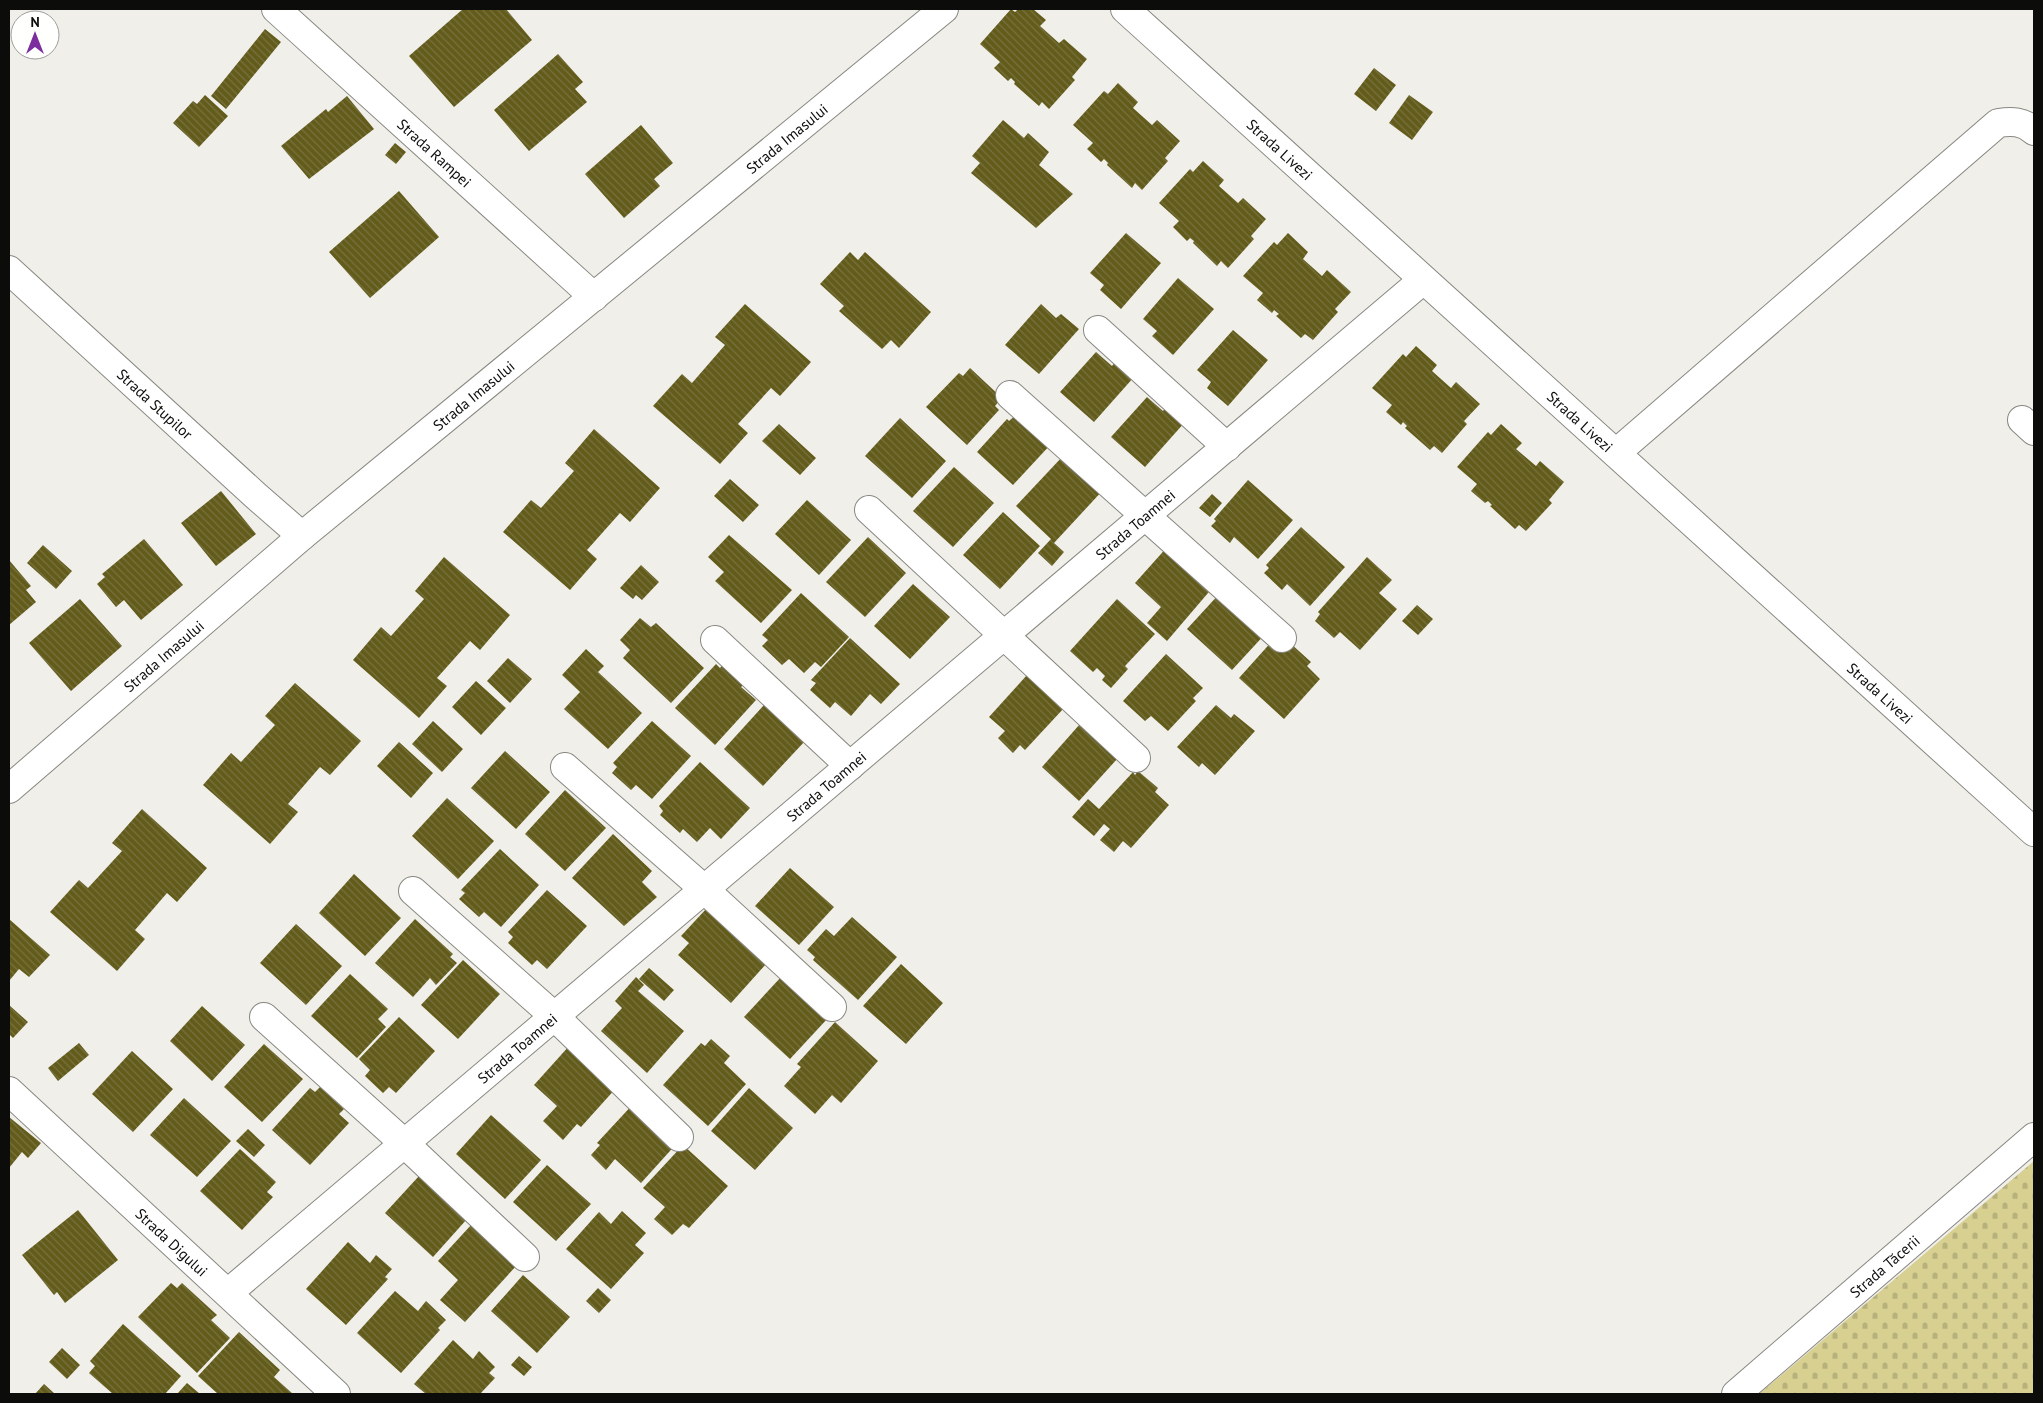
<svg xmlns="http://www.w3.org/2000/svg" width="2043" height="1403" font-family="'PT Sans',sans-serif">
<defs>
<pattern id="cemetery-stones" width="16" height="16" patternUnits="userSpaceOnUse" patternTransform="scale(1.25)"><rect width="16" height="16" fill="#d7d091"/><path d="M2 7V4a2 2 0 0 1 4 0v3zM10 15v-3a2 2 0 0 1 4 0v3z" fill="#b7b17c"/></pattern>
<pattern id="building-back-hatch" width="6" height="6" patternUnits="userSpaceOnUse" patternTransform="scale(1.25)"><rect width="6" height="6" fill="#625b1a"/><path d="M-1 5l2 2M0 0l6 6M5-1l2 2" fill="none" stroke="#777241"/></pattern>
</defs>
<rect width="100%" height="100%" fill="#f0efe9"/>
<!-- cemetery -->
<path fill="url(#cemetery-stones)" d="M2034 1161V1394H1759Z"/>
<!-- building -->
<path fill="url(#building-back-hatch)" d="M463 9H506L532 40 454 107 409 56Z
M1011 9 1015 12 1018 9H1033L1046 20 1040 26 1059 43 1064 39 1087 59 1072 77 1075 80 1049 109 1042 102 1039 106 1014 84 1015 82 1011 78 1008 81 994 68 1000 62 980 44Z
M265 29 281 42 226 109 211 96Z
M558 54 583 82 575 89 587 102 529 151 494 110Z
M1374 68 1396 85 1376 111 1354 94Z
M1118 83 1138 102 1133 108 1152 125 1157 120 1180 141 1165 158 1168 161 1142 190 1135 183 1132 188 1107 165 1108 163 1104 159 1101 162 1087 149 1093 143 1073 125 1104 91 1108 94Z
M205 95 228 116 199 147 173 123 193 101 197 104Z
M1409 95 1433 112 1412 140 1389 123Z
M347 96 374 129 309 179 281 146 326 109 328 112Z
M1003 120 1024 138 1028 133 1049 152 1039 165 1073 194 1036 228 971 173 980 163 972 156Z
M641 125 673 163 654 179 660 186 624 218 585 174Z
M395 143 406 152 396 164 385 155Z
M1203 161 1224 180 1219 186 1238 203 1243 198 1266 219 1251 236 1254 239 1228 268 1221 261 1217 266 1193 243 1194 241 1190 238 1187 241 1173 227 1179 221 1159 203 1190 169 1193 172Z
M399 191 439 237 370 298 329 252Z
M1126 233 1161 263 1121 309 1100 290 1104 285 1090 273Z
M1288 233 1308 252 1303 259 1322 276 1327 270 1351 292 1335 309 1338 312 1313 340 1305 334 1301 338 1276 316 1279 314 1274 310 1272 313 1257 300 1263 293 1243 276 1274 242 1277 245Z
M850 252 858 260 865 252 931 312 899 348 891 340 882 349 839 311 844 306 820 284Z
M1178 278 1214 309 1173 355 1152 336 1157 331 1143 319Z
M745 304 811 362 780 396 771 388 738 424 748 433 720 464 653 406 682 374 692 383 725 345 715 337Z
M1041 304 1056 318 1061 314 1079 329 1039 374 1005 345Z
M1233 330 1268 360 1228 406 1207 388 1211 382 1197 370Z
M1416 346 1437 365 1432 371 1451 388 1456 382 1480 404 1464 421 1467 424 1442 453 1434 446 1430 450 1405 428 1407 426 1403 422 1401 425 1386 412 1392 405 1372 388 1403 354 1406 357Z
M1096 352 1112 366 1116 361 1134 377 1094 422 1060 392Z
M970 368 1002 398 995 406 999 410 967 445 926 407 959 373 963 376Z
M1147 397 1163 411 1167 406 1185 422 1145 467 1111 437Z
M1019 412 1052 443 1013 485 977 452 1007 419 1009 421Z
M900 418 946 461 912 498 865 456Z
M779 424 816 458 800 475 762 441Z
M1501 424 1522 443 1516 449 1536 466 1540 461 1564 482 1549 500 1552 503 1526 531 1519 525 1515 529 1490 506 1492 505 1488 501 1485 503 1471 491 1477 484 1457 467 1488 432 1491 435Z
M594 429 660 488 630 522 620 513 587 550 597 559 570 590 503 532 531 500 541 508 574 471 565 463Z
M1063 456 1104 489 1054 543 1064 552 1052 566 1038 553 1051 539 1016 506Z
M954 467 994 503 953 547 913 511Z
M730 479 759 505 743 522 714 496Z
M1248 480 1293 520 1258 559 1234 537 1230 543 1211 526 1216 521 1214 519Z
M221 491 256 534 216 566 181 523Z
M1212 494 1222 503 1210 517 1199 508Z
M807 500 851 540 819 575 775 534Z
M1003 512 1040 546 1000 589 963 555Z
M1301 527 1345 567 1310 606 1287 584 1282 590 1264 573 1269 568 1266 565Z
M729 535 792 590 761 623 715 581 724 572 708 557Z
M868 537 906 573 865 617 826 582Z
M144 539 183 585 141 620 124 600 116 607 97 584 105 577 102 574Z
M43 545 72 571 56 589 27 563Z
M1169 545 1214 586 1167 641 1147 623 1161 607 1135 583Z
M444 557 510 615 480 650 470 641 437 678 447 686 419 718 353 660 381 627 391 636 424 599 415 591Z
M1367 557 1392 580 1379 593 1397 609 1360 650 1340 632 1334 638 1315 621 1320 614 1318 612Z
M9 560 31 586 26 590 36 602 9 625Z
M641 565 659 582 642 600 636 595 633 599 620 588Z
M913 584 950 617 910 659 874 626Z
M1221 592 1267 632 1232 670 1187 629Z
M801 593 849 637 821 667 815 662 804 673 789 659 782 665 762 646 768 640 762 635Z
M80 599 122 646 71 691 29 643Z
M1117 599 1155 634 1125 666 1128 669 1111 688 1102 680 1105 676 1097 668 1093 672 1070 651Z
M1417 605 1433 619 1418 635 1402 621Z
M640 618 651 627 656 623 704 668 671 703 623 658 630 650 620 640Z
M850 638 900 684 881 704 870 694 851 716 835 702 830 708 810 690 816 683 811 680Z
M1275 638 1290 643 1311 662 1307 666 1320 679 1284 719 1239 678Z
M586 649 604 666 598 672 642 713 608 749 564 709 580 692 562 675Z
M1166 654 1203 688 1193 698 1196 701 1168 731 1151 716 1145 721 1123 701Z
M508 658 532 679 510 703 487 681Z
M724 663 746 683 741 687 756 700 715 745 675 708 716 664 720 668Z
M1027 675 1064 708 1025 750 1020 745 1013 753 998 738 1005 731 989 717Z
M476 681 506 708 481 735 452 707Z
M295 683 361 741 330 775 320 767 288 804 298 812 270 844 203 785 231 753 241 762 275 725 265 716Z
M765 704 805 741 763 786 724 749Z
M1216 705 1231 718 1234 714 1255 731 1215 775 1202 763 1199 767 1177 747Z
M433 721 463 749 442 772 412 744Z
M652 721 691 756 652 799 636 785 631 790 612 773 617 767 613 763Z
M1080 724 1118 758 1079 801 1042 767Z
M399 742 433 773 411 798 377 766Z
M505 751 550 792 516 829 471 788Z
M700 762 750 808 721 839 710 828 697 842 683 829 680 833 660 815 663 811 659 806Z
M1138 771 1158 788 1155 792 1169 805 1131 848 1123 841 1114 852 1100 840 1110 829 1104 824 1094 836 1072 817 1088 799 1099 809 1133 772 1135 775Z
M565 790 606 828 565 871 525 834Z
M447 798 494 841 458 879 412 836Z
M142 809 207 868 177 902 167 893 135 930 145 939 117 971 50 912 79 880 88 888 122 851 112 843Z
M613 834 652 871 642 882 657 897 624 926 572 878Z
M500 849 539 885 501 927 484 912 479 917 459 899 465 893 461 890Z
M790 868 834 907 799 945 755 906Z
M354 874 401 918 365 956 319 913Z
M547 890 587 926 547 969 537 960 532 965 508 943 513 937 508 932Z
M707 908 767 963 731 1003 678 955 689 943 681 936Z
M852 917 897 957 858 1000 813 960 815 957 807 950 826 929 834 936Z
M9 919 50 955 29 977 19 969 9 981Z
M415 919 453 954 450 957 457 963 436 985 430 978 413 997 375 963Z
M296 924 342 966 306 1005 260 963Z
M463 960 500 994 458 1039 421 1005Z
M901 964 943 1003 906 1044 863 1006Z
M649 968 674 990 664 1001 639 979Z
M350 974 388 1009 378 1019 386 1027 357 1058 311 1016Z
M782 976 828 1018 790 1059 744 1017Z
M636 977 644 985 638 991 684 1031 647 1073 601 1031 622 1008 615 1001Z
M9 1005 28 1022 13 1038 9 1034Z
M202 1006 245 1045 212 1081 170 1041Z
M399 1017 435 1051 396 1093 389 1087 383 1093 365 1076 370 1070 359 1059Z
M835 1022 878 1061 841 1103 832 1095 815 1114 784 1086 801 1067 797 1064Z
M711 1039 730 1056 724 1063 746 1084 708 1126 663 1085 701 1043 705 1046Z
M79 1043 89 1055 58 1081 48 1068Z
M264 1044 303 1079 262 1122 224 1087Z
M570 1045 617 1087 581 1127 577 1124 563 1140 543 1121 557 1106 534 1085Z
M132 1051 173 1089 133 1132 92 1094Z
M320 1087 344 1109 339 1114 349 1123 310 1165 272 1130 310 1088 315 1092Z
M749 1088 793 1128 755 1170 711 1131Z
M184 1098 231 1141 197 1177 150 1135Z
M635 1102 679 1141 641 1183 615 1159 606 1170 591 1155 600 1145 597 1143Z
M491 1115 541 1160 505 1199 456 1154Z
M9 1117 41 1143 28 1158 22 1152 9 1168Z
M248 1129 265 1145 254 1157 236 1141Z
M683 1145 728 1186 689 1228 683 1224 672 1235 654 1219 665 1207 643 1188Z
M240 1149 276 1182 267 1192 273 1197 242 1230 200 1191Z
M547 1165 591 1204 556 1241 513 1202Z
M419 1176 467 1219 433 1257 385 1213Z
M78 1210 118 1260 65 1303 57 1292 54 1295 22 1255Z
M622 1211 646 1233 635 1245 644 1253 611 1289 566 1249 599 1212 611 1224Z
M472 1224 517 1265 465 1322 440 1300 458 1280 438 1261Z
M348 1242 370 1263 376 1255 392 1269 385 1277 388 1279 346 1325 306 1289Z
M523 1275 570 1317 537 1353 491 1311Z
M171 1283 177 1288 182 1283 217 1315 211 1320 230 1338 197 1373 138 1317Z
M598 1288 611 1300 599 1313 586 1301Z
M395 1291 418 1311 426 1301 446 1320 438 1328 440 1330 401 1373 357 1333Z
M123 1324 181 1376 165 1394H113L89 1373 95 1366 90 1361Z
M239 1332 280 1370 274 1377 293 1394H218L198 1376Z
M453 1340 473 1359 479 1351 495 1367 489 1373 495 1378 480 1394H426L414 1384Z
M62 1348 80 1365 67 1379 49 1362Z
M519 1356 532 1367 524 1376 511 1365Z
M187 1383 200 1394H177Z
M44 1384 55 1394H35Z"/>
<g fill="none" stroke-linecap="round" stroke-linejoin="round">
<!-- minor casing -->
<g stroke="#888781" stroke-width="30">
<g id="minor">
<path id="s1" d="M276 9 594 297"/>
<path id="s2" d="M1125 9 2034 832"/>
<path id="s3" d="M9 270 255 495 302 536"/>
<path d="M1098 330 1227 447"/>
<path d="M1010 395 1282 638"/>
<path d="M2022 420 2034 431"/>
<path d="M1616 453 1998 123C2012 121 2023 121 2034 131"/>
<path d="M869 510 1136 758"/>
<path d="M715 640 850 766"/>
<path d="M565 767 704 889 832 1007"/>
<path id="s4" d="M9 789 302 536 944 9"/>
<path d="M413 891 554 1016 679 1137"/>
<path d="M264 1017 404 1143 525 1257"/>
<path id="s5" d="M9 1091 336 1394"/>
<path id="s6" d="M228 1293 1423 280"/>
<path id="s7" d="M1736 1394 2034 1137"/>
</g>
</g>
<!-- minor -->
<use href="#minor" stroke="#fff" stroke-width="28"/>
</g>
<g text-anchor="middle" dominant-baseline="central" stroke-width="5" stroke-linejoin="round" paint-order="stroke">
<!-- street labels -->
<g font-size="15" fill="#0c0c0a" stroke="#fffffe">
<text stroke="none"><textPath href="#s4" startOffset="1014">Strada Imasului</textPath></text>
<text stroke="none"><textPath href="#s2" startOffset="209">Strada Livezi</textPath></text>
<text stroke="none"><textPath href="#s1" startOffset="214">Strada Rampei</textPath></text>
<text stroke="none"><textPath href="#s4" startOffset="609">Strada Imasului</textPath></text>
<text stroke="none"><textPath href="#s3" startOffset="198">Strada Stupilor</textPath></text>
<text stroke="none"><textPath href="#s2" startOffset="614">Strada Livezi</textPath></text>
<text stroke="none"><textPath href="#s6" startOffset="1189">Strada Toamnei</textPath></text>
<text stroke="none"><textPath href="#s4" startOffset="204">Strada Imasului</textPath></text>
<text stroke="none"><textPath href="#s2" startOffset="1019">Strada Livezi</textPath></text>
<text stroke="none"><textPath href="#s6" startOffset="784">Strada Toamnei</textPath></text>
<text stroke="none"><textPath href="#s6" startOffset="379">Strada Toamnei</textPath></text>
<text stroke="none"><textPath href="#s5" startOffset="222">Strada Digului</textPath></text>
<text stroke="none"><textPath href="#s7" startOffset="196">Strada Tăcerii</textPath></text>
</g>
</g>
<!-- border -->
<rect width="2043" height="1403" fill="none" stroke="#0c0c0a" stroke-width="20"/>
<!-- north arrow -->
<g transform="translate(35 35)"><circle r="24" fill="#fffffe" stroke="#9e9e9c"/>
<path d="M0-4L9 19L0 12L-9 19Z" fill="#7c2e9f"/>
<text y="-8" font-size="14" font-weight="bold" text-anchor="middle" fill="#0c0c0a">N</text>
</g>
</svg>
